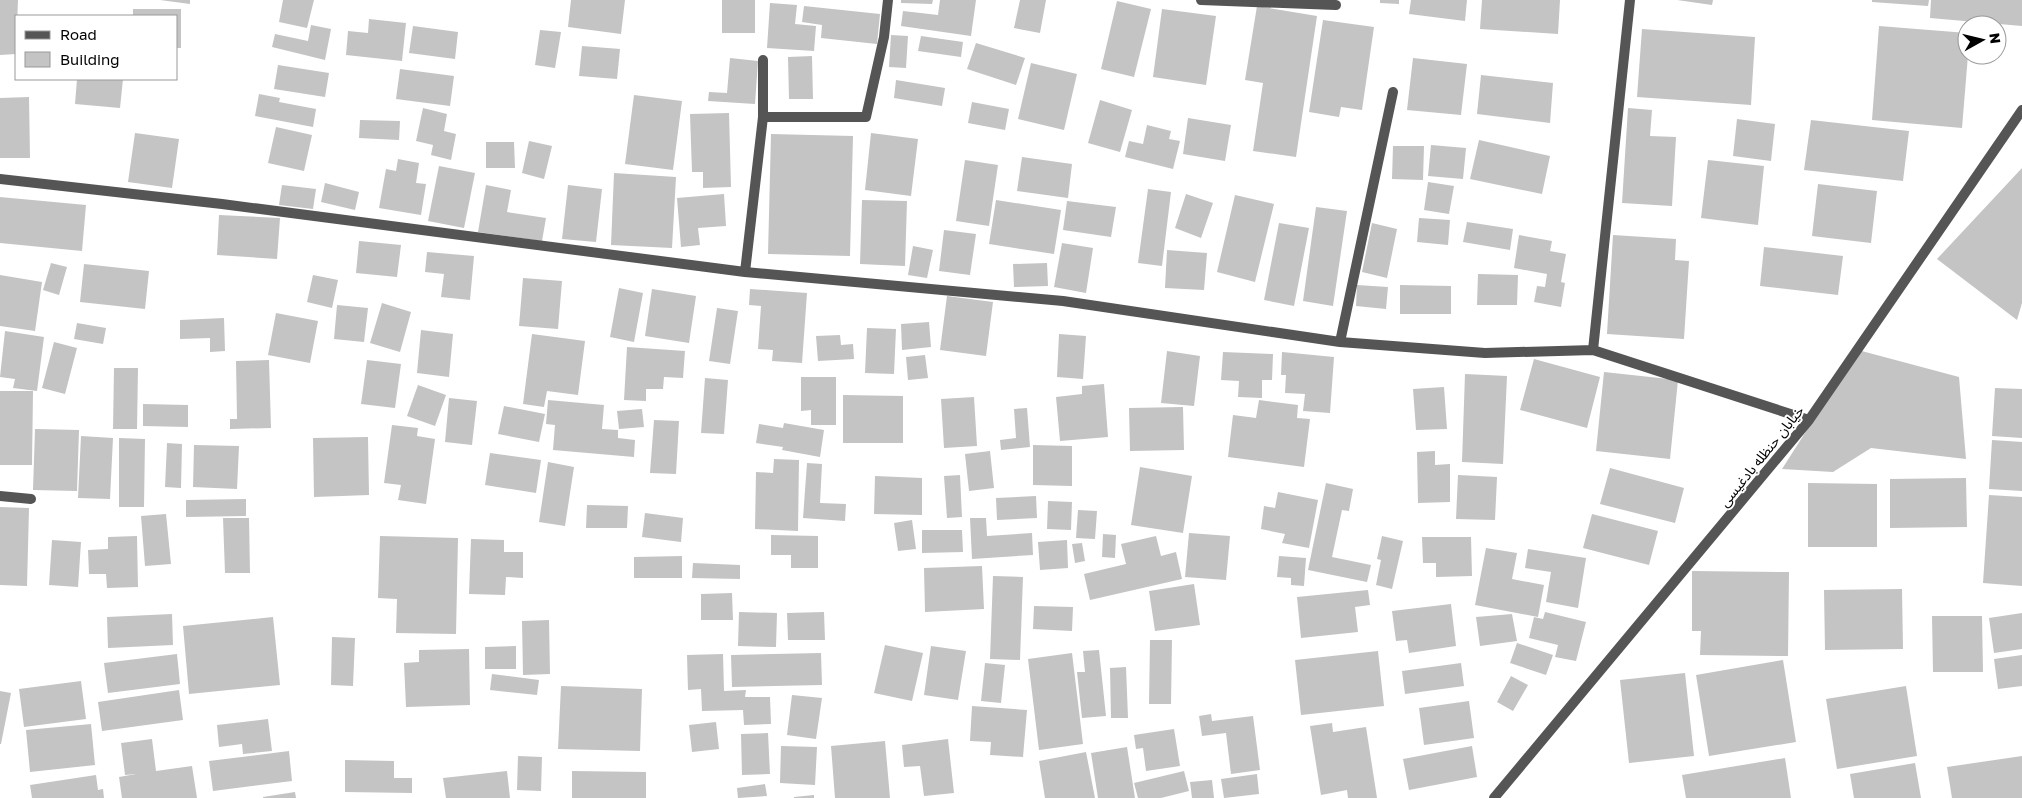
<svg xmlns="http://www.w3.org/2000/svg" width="2022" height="798" font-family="'Golos Text','Noto Sans Arabic',sans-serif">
<rect width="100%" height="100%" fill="#fff"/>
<!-- building -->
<path fill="#c4c4c4" d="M0 0H18L16 54 0 55Z
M160 0H190V4Z
M283 0H314L307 28 279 22Z
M571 0H625L621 34 568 27Z
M722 0H755V33H722Z
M901 0H933L932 4 901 3Z
M940 0H976L971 36 901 26 903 11 938 15Z
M1020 0H1046L1040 33 1014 28Z
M1380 0H1399V4L1380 3Z
M1411 0H1467L1465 21 1409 14Z
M1482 0H1560L1558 34 1480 29Z
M1677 0H1713L1712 5Z
M1872 0H1929L1928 6 1872 2Z
M1931 0H2022V26L1930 18Z
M1117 1 1151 9 1134 77 1101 69Z
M770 3 797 5 795 24 816 26 814 51 767 48Z
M804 6 880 14 877 44 821 38 822 25 802 22Z
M1257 6 1317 16 1296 157 1253 151 1263 83 1245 80Z
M133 9H181V48H176V16H133Z
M1162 9 1216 16 1206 85 1153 77Z
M369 19 406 23 402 61 346 55 348 31 368 33Z
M1323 20 1374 27 1362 110 1341 107 1339 117 1309 112Z
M311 25 331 29 325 60 272 47 275 34 308 41Z
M413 26 458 32 455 59 409 53Z
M1879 26 1967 33 1968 55 1962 128 1872 120Z
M1642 29 1755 37 1751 105 1637 97Z
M540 30 561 32 555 68 535 65Z
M891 35 908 36 906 68 889 67Z
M921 36 963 42 961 57 918 51Z
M976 43 1025 58 1016 85 967 69Z
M582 46 620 49 617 79 579 76Z
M812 56 813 99H789L788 57Z
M730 58 758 61 755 104 708 101 709 92 727 93Z
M1413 58 1467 64 1461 115 1407 110Z
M1031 63 1077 74 1064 130 1018 119Z
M278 65 329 73 325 97 274 89Z
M400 69 454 76 450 106 396 99Z
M1481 75 1553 83 1550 123 1477 114Z
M77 79H123L120 108 75 104Z
M896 80 945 88 942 106 894 98Z
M259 94 280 98 279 102 316 109 313 127 255 116Z
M634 95 682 101 673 170 625 164Z
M29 97 30 158H0V98Z
M1100 100 1132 110 1120 152 1088 143Z
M972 102 1009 109 1005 130 968 123Z
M423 108 447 114 444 131 456 134 451 160 431 155 433 145 416 141Z
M1628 108 1652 110 1650 136 1676 137 1672 206 1622 203Z
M729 113 731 187 703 188V172H692L690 114Z
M1188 118 1231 125 1225 161 1183 154Z
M1737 119 1775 124 1771 161 1733 156Z
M360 120 400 121 399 140 359 138Z
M1811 120 1909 131 1903 181 1804 170Z
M1147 125 1171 131 1169 139 1180 141 1173 169 1125 157 1129 141 1143 144Z
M276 127 312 135 304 171 268 163Z
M135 133 179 139 172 188 128 182Z
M871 133 918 139 911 196 865 190Z
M771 134 853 136 850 256 768 254Z
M1479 140 1550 156 1542 194 1470 179Z
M529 141 552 146 544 179 522 173Z
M486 142H514L515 168H486Z
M1431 145 1466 148 1463 179 1428 176Z
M1393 146H1424L1423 180 1392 179Z
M1022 157 1072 164 1068 198 1017 191Z
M398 159 419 163 416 183 426 184 421 215 379 208 386 169 396 171Z
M965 160 998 165 989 226 956 221Z
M1708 160 1764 166 1758 225 1701 218Z
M439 166 475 173 464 228 428 221Z
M2022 168V303L2017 320 1937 259Z
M614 173 676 177 672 248 611 245Z
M1428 182 1454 186 1449 214 1424 210Z
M325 183 359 192 355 210 321 202Z
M1818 184 1877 191 1871 243 1812 236Z
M282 185 316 189 313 209 279 205Z
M486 185 511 190 507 212 546 218 542 241 478 232Z
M568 185 602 189 596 242 562 239Z
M1148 189 1171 192 1162 266 1138 263Z
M724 194 726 226 698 228 700 245 681 247 677 198Z
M1186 194 1213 203 1201 238 1175 228Z
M1235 195 1274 204 1255 282 1217 272Z
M0 197 86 205 82 251 0 243Z
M862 200 907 201 905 266 860 264Z
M996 200 1061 210 1054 254 989 244Z
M1067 201 1116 207 1111 237 1063 230Z
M1316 207 1347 211 1333 306 1303 301Z
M219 215 280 218 277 259 217 255Z
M1419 218 1450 220 1448 245 1417 242Z
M1467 222 1513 229 1510 250 1463 242Z
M1279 223 1309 228 1294 306 1264 300Z
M1372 223 1397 229 1387 278 1362 272Z
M944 230 976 234 970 275 939 271Z
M1519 235 1552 241 1550 251 1566 254 1561 282 1565 283 1561 307 1534 302 1537 286 1545 287 1547 274 1514 268Z
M1613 235 1676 239 1675 260 1689 261 1684 339 1607 334Z
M359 241 401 245 397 277 356 273Z
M1062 243 1093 248 1086 293 1054 287Z
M913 246 933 250 927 278 908 275Z
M1764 247 1843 256 1838 295 1760 286Z
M1167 250 1207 253 1204 290 1165 288Z
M427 252 474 256 470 300 441 297 444 274 425 272Z
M51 263 67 267 59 295 43 290Z
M1047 263 1048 286 1014 287 1013 264Z
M84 264 149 271 145 309 80 302Z
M1478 274 1518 275 1517 305H1477Z
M0 275 42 282 35 331 0 326Z
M313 275 338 280 332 308 307 302Z
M523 278 562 281 558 329 519 326Z
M1357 285 1388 287 1386 309 1356 306Z
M1400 285 1451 286V314H1400Z
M619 288 643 293 634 342 610 337Z
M652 289 696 296 689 343 645 336Z
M750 289 807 293 802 363 772 361 773 350 758 349 761 306 749 305Z
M947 296 993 302 986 356 940 350Z
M382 303 411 312 400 352 370 343Z
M337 305 368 308 364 342 334 339Z
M717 308 738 311 730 364 709 361Z
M276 313 318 321 310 363 268 355Z
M224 318 225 351 210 352V338L180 339V320Z
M929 322 931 347 902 350 901 324Z
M77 323 106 328 103 344 74 339Z
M867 328 896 329 894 374 865 373Z
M421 330 453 334 449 377 417 373Z
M5 331 44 337 37 391 13 388 15 379 0 377Z
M532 334 585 341 578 395 547 391 544 407 523 404Z
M1059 334 1086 336 1083 379 1057 377Z
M840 335 841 345 853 344 854 359 818 361 816 336Z
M54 342 77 348 65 394 42 388Z
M627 347 685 351 683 378 664 377 663 389H646V401L624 400Z
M1858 350 1959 377 1966 459 1871 448 1833 472 1782 469Z
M1167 351 1200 356 1194 406 1161 403Z
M1223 352 1273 354 1272 380H1262V398L1238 397 1239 381 1221 380Z
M1282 352 1334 357 1330 413 1303 411 1305 394 1285 393 1286 375H1281Z
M925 355 928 378 908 380 906 357Z
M1534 359 1600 377 1587 428 1520 410Z
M269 360 271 428 230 429V419H237L236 361Z
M367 360 401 364 395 408 361 404Z
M114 368H138L137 429H113Z
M1604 372 1678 380 1670 459 1596 451Z
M1465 374 1507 376 1503 464 1462 462Z
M801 377H836V425H811V410L801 411Z
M705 378 728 380 724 434 701 433Z
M1104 384 1108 437 1060 441 1056 397 1082 394V386Z
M418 385 446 395 435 426 407 416Z
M1444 387 1447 429 1416 430 1413 389Z
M1995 388 2022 389V438L1992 436Z
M0 391H33L32 465H0Z
M843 395 903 396V443H843Z
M974 397 977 446 944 448 941 399Z
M449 398 477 401 472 445 445 442Z
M548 400 604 405 602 429 618 430V438L635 440 634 457 553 450 555 425 546 424Z
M1259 400 1298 405 1297 418 1310 419 1304 467 1228 457 1233 415 1256 418Z
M143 404 188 405V427L143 426Z
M504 406 545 414 539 442 498 434Z
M1183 407 1184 450 1130 451 1129 408Z
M1027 408 1030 447 1001 450 1000 440 1016 438 1014 409Z
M642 409 644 427 619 429 617 411Z
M654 420 679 421 676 474 650 473Z
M784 423 824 430 820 457 782 450 783 447 756 443 759 424 783 428Z
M392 425 418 428 417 436 435 439 426 504 398 500 401 485 384 483Z
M35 429 79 430 77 491 33 490Z
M81 436 113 438 110 499 78 498Z
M368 437 369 495 314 497 313 438Z
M119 438 145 439 144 507H119Z
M1992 440 2022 442V491L1989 489Z
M167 443 182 444 181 488 165 487Z
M194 445 239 446 237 489 193 487Z
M1033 445 1072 446V486L1033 485Z
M990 451 994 488 969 491 965 454Z
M1435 451V465L1450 464V502L1418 503 1417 452Z
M490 453 541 460 536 493 485 485Z
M774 459 799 460 798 531 755 529 756 472 773 473Z
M548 462 574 467 565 526 539 522Z
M807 463 822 464 820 503 846 504 845 521 803 518Z
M1140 467 1192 476 1183 533 1131 525Z
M1610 468 1684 488 1675 523 1600 504Z
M960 475 962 517 947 518 944 476Z
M1458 475 1497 477 1495 520 1456 519Z
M875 476 922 478V515L874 514Z
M1966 478 1967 527 1890 528V479Z
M1326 483 1353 489 1349 511 1342 510 1332 557 1371 565 1367 582 1308 570Z
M1808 483 1877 484V547H1808Z
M1278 492 1318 500 1309 548 1282 543 1285 534 1261 529 1264 506 1275 508Z
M1989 495 2022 497V586L1983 583Z
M1036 496 1037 518 997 520 996 498Z
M246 499V516L186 517V500Z
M1048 501 1072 502 1071 530 1047 529Z
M587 505 628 506 627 528H586Z
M0 507 29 508 27 586 0 585Z
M1078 510 1097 511 1095 539 1076 538Z
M645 513 683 518 681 542 642 537Z
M166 514 171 564 145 566 141 516Z
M1592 514 1658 531 1649 565 1583 548Z
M223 518H249L250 573H225Z
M970 518H986L987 536 1032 533 1033 555 972 559Z
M912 520 916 549 898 551 894 523Z
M922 530H962L963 552 922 553Z
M1189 533 1230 536 1226 580 1185 577Z
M1103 534 1116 535 1115 558 1102 557Z
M771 535 818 536V568H791V555H771Z
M137 536 138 587 107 588 106 574H89L88 550 108 549V537Z
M380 536 458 538 456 634 396 633 397 599 378 598Z
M1156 536 1161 556 1176 552 1182 579 1090 600 1084 574 1126 564 1121 544Z
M1382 536 1403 541 1392 589 1376 585 1381 560 1377 559Z
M1422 537H1471L1472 576 1436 577V563H1423Z
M471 539 504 540V552H523V578L506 577 505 595 469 594Z
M52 540 81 542 78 587 49 585Z
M1067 540 1068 568 1040 570 1038 542Z
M1082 543 1085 561 1075 563 1072 544Z
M1486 548 1517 553 1512 579 1544 585 1538 617 1475 605Z
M1528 549 1586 558 1578 608 1546 602 1551 572 1525 568Z
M682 556V578H634V557Z
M1279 556 1306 558 1304 586 1291 585V578L1277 577Z
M693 563 740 565V579L692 578Z
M982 566 984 609 925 612 924 568Z
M1692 571 1789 572 1788 656 1700 655 1701 631H1692Z
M993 576 1023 577 1020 660 990 659Z
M1194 584 1200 625 1155 631 1149 591Z
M1902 589 1903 649 1825 650 1824 590Z
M1368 590 1370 605 1355 607 1358 632 1301 638 1297 597Z
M732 593 733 620H701V594Z
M1451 604 1456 646 1409 653 1407 640 1396 641 1392 611Z
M1034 606 1073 607 1072 631 1033 629Z
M739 612 777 613 776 647 738 646Z
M824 612 825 640H788L787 613Z
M1545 612 1586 622 1576 661 1555 657 1558 645 1529 638 1534 617 1543 619Z
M2022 613V649L1994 653 1989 618Z
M172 614 173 645 108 648 107 617Z
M1512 614 1517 641 1480 646 1476 617Z
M1932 616H1982L1983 672H1933Z
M273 617 280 685 189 694 183 626Z
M549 620 550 674 523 675 522 621Z
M332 637 355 638 353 686 331 685Z
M1150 640H1172L1171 704H1149Z
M1517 643 1553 655 1546 675 1510 663Z
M885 645 923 653 912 701 874 693Z
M516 646V669H485V647Z
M931 646 966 651 958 700 924 695Z
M469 649 470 705 406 707 404 663 419 662V650Z
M1099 650 1106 716 1082 718 1077 672H1085L1083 651Z
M1378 651 1384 706 1301 715 1295 660Z
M821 653 822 685 732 687 731 655Z
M1072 653 1083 744 1039 750 1028 659Z
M177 654 180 684 108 693 104 663Z
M723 654 724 691 746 690 745 697H770L771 724 744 725 743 710 702 711 701 689 688 690 687 655Z
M2022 655V686L1998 689 1994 659Z
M1783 660 1796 742 1709 756 1696 675Z
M985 663 1005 665 1001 703 981 701Z
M1461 663 1464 686 1405 694 1402 671Z
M1126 667 1128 718H1111L1110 668Z
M1685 673 1694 756 1629 763 1620 680Z
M492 674 539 680 537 695 490 690Z
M1511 676 1528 685 1513 711 1497 702Z
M81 681 86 719 24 727 19 689Z
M561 686 642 689 640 751 558 749Z
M1906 686 1917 756 1837 769 1826 699Z
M179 690 183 720 102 731 98 702Z
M0 691 11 693 1 744H0Z
M792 695 822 698 816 739 787 735Z
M1469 701 1474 738 1424 745 1419 708Z
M972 706 1027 710 1023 757 990 755 991 742 970 741Z
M1211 714 1212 721 1253 716 1260 770 1231 774 1226 733 1202 736 1199 716Z
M268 719 272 751 243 754 242 744 219 747 217 725Z
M716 722 719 749 692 752 689 725Z
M1332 723 1333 732 1366 727 1377 798H1348L1347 790 1321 795 1310 726Z
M91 724 95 765 30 772 26 730Z
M1174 729 1180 766 1146 771 1143 748 1136 749 1134 735Z
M768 733 770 774 742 775 741 734Z
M152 739 156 771 192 766 197 798H122L119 777 136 774 125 775 121 743Z
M948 739 954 793 924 796 920 766 904 767 902 745Z
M885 741 890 798H835L831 746Z
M781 746 817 747 815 785 780 783Z
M1472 746 1477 777 1409 790 1403 759Z
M1127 747 1135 798H1098L1091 753Z
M289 751 292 781 213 791 209 761Z
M1086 752 1095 798H1045L1039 761Z
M518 756 542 757 541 791 517 790Z
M2022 756V798H1952L1947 767Z
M1785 758 1791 798H1686L1682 775Z
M345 760 394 761V778H412V793L345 792Z
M1915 763 1921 798H1854L1850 774Z
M507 771 510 798H446L443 778Z
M572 771 646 772V798H572Z
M1184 771 1189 791 1161 798H1138L1134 783Z
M1257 774 1259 794 1224 798 1221 779Z
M96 775 98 790 103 789 104 798H32L30 785Z
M1212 780 1214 798H1192L1190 782Z
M765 784 767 796 738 798 737 788Z
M295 792 296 798H263V797Z
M814 795V798H794V797Z"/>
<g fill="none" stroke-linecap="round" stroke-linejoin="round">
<!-- minor -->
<path stroke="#555" stroke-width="10" d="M1201 0 1336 5
M763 117H866L884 37 888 0
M0 179 222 204 745 272 1063 301 1340 342 1485 353 1593 350 1809 420
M745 272 763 117V60
M1340 342 1393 92
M1593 350 1630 0
M0 496 31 499
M1494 798 1809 420 2022 110"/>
</g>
<g text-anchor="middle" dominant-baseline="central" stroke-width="4" stroke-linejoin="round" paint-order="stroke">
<!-- street labels -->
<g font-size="14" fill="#000" stroke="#fff">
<text transform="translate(1761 456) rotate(-51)">خیابان حنظله بادغیسی</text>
</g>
</g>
<!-- legend -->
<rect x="15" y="15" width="162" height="65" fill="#ffffff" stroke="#999999"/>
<rect x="25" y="31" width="25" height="8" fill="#555555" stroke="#999999"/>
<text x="60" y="40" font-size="15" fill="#000000">Road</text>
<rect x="25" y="52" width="25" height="15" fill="#c4c4c4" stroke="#999999"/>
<text x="60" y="65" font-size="15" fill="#000000">Building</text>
<!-- north arrow -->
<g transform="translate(1982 40) rotate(82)"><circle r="24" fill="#ffffff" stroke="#999999"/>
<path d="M0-4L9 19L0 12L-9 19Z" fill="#000000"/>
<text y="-8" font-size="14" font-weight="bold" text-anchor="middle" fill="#000000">N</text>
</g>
</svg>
